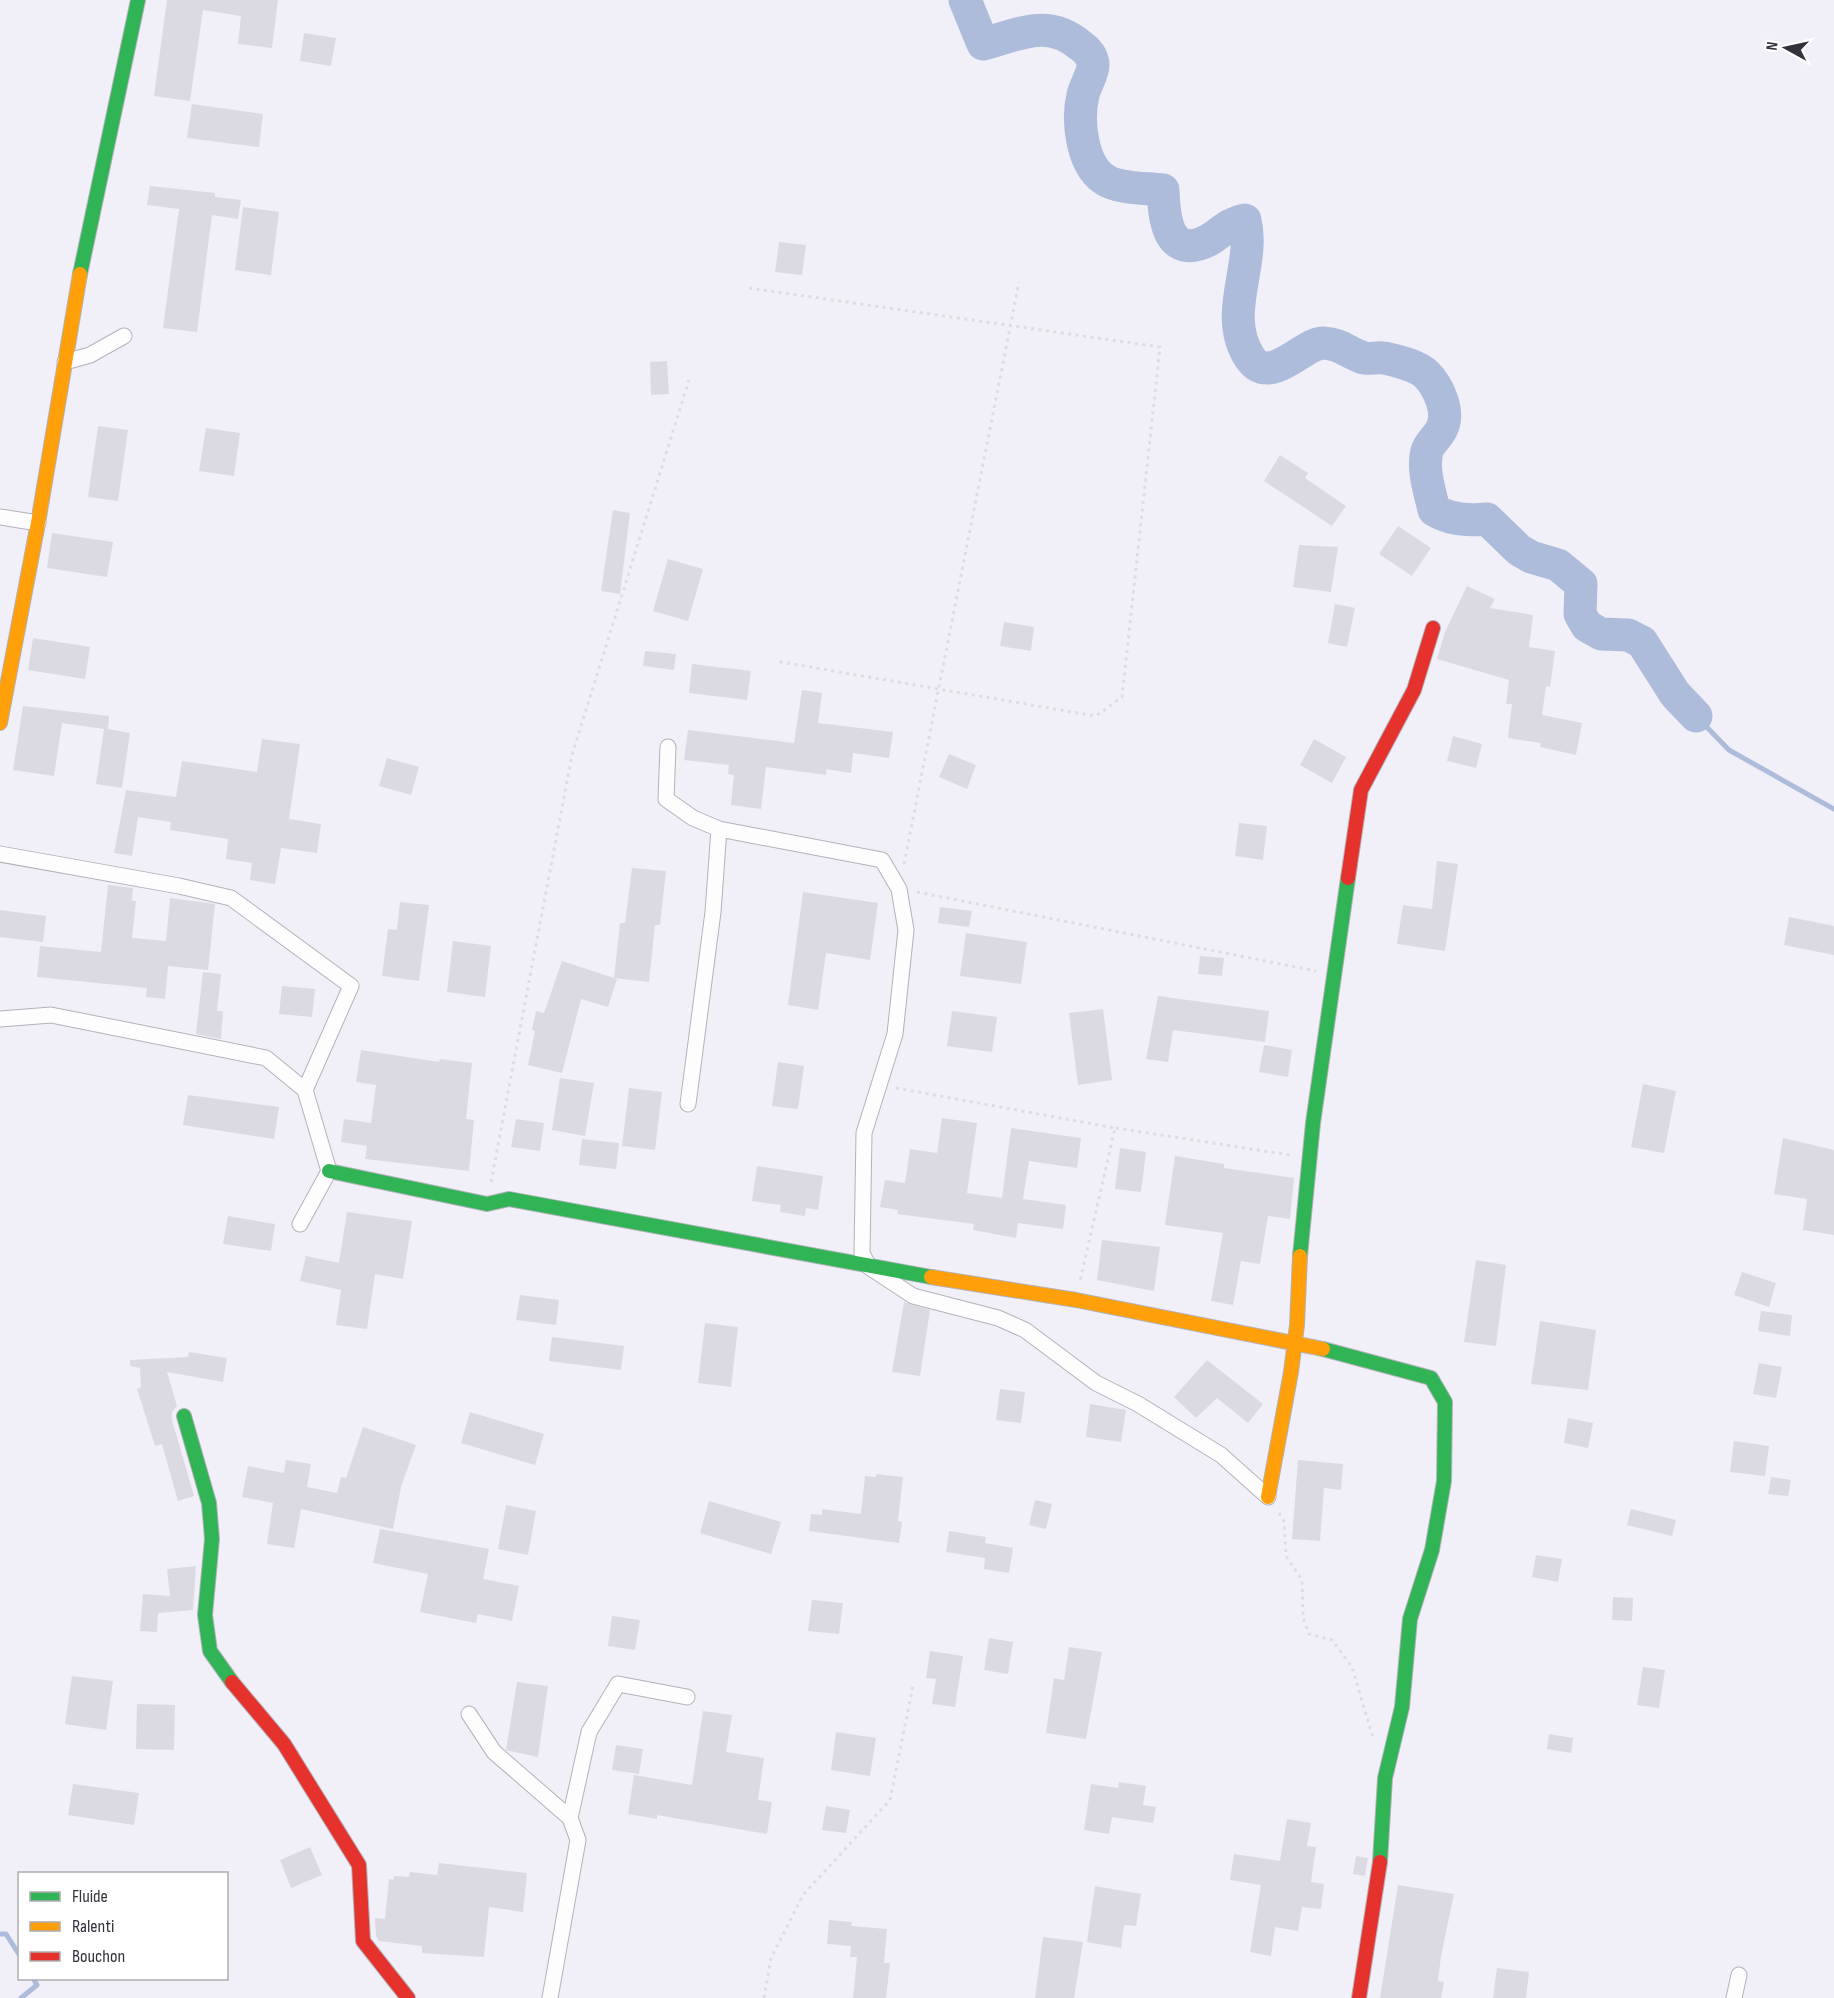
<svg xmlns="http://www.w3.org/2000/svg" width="1834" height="1998" font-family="'Sofia Sans Condensed',sans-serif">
<rect width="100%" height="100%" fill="#f1f0f8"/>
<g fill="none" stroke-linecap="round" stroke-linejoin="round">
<!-- stream -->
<path stroke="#aebcdb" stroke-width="5" d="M1696 716 1729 750 1834 809
M0 1934H6L20 1956
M21 1998 37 1985 33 1978"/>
<!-- river -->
<path stroke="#aebcdb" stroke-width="33" d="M965 0 983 44C1021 34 1048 18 1081 46 1087 50 1093 57 1093 65 1093 74 1085 86 1083 95 1077 120 1081 169 1109 182 1125 189 1145 188 1163 190 1164 219 1168 261 1209 240 1222 232 1229 223 1245 220 1256 266 1221 314 1250 358 1270 387 1302 344 1323 343 1338 343 1348 352 1361 357 1368 360 1376 357 1384 358 1395 360 1418 366 1426 374 1438 386 1450 411 1442 428 1439 436 1429 443 1427 451 1422 469 1430 492 1434 510 1450 520 1468 521 1487 519L1519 550 1531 557 1558 565 1581 584 1580 614 1587 626 1601 634 1628 635 1642 642 1675 694 1696 716"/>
</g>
<!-- building -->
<path fill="#dbd9e2" d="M167 0H278L272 48 238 44 241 16 203 10 190 101 154 96Z
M304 33 336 38 331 66 300 61Z
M192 104 263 114 259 147 187 138Z
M150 186 215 193V197L241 200 238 219 212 215 197 332 163 328 179 209 147 205Z
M243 207 279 212 271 275 235 270Z
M779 242 806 245 802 275 775 272Z
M667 361 669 394 651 395 650 362Z
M98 426 128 430 118 501 88 497Z
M206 428 240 433 234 476 199 471Z
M1280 455 1308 473 1305 478 1346 506 1332 526 1264 481Z
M613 510 630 513 620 594 601 591Z
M1398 526 1431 548 1412 576 1379 554Z
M52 533 113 542 107 577 47 568Z
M1299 545 1338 547 1331 592 1293 587Z
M668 559 703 569 688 621 653 611Z
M1467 586 1495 599 1490 608 1533 615 1529 647 1555 651 1550 687 1546 686 1542 715 1582 723 1576 755 1540 747 1541 743 1508 738 1512 704H1506L1509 680 1437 659 1445 632Z
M1335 604 1355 608 1347 647 1328 643Z
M1004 622 1034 627 1031 651 1000 646Z
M33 638 90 647 85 679 28 670Z
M645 651 676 654 674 670 643 666Z
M692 664 751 671 747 700 689 693Z
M802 690 822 693 818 723 893 732 889 758 853 753 851 773 826 769V775L766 767 761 809 731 805 734 775 728 774 729 765 684 760 688 730 794 743Z
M23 706 109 716 108 729 130 733 122 788 96 784 104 729 62 723 54 776 13 770Z
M1453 736 1482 744 1476 768 1447 761Z
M262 739 300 744 289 819 321 824 317 853 281 848 275 884 250 880 252 863 226 859 228 839 170 830 171 822 138 817 132 856 114 853 126 790 176 797 182 761 257 772Z
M1314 739 1346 757 1332 783 1300 765Z
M949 754 976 765 967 789 939 777Z
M387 758 419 767 411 795 379 786Z
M1239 823 1267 826 1263 860 1235 856Z
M1437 861 1458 864 1445 951 1397 944 1403 905 1432 909Z
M632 868 666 871 660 925H655L649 982 614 978 620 923H625Z
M108 885 133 888 132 901H136L132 938 166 941 170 898 215 904 208 970 168 966 165 999 146 997 147 988 37 977 40 946 101 952Z
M803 892 878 903 870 960 826 953 818 1010 788 1005Z
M400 902 429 905 419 981 382 976 388 929 397 930Z
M940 907 972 911 969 927 938 923Z
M0 910 46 916 43 942 0 937Z
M1789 917 1834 926V955L1784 945Z
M966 933 1027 942 1021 984 960 976Z
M453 941 491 946 485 997 447 992Z
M1200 956 1224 958 1222 976 1198 974Z
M562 961 617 979 608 1007 581 999 562 1073 528 1065 535 1031 532 1030 536 1011 544 1013Z
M203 972 221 974 217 1011H223L221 1039 196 1034Z
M282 986 315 989 312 1017 279 1014Z
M1158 996 1269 1011 1265 1042 1173 1030 1168 1062 1146 1059Z
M1103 1009 1112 1080 1078 1085 1069 1013Z
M952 1011 997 1017 992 1052 947 1046Z
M1264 1045 1292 1050 1288 1077 1259 1072Z
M361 1050 439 1062 440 1059 472 1063 466 1119 474 1120 469 1171 365 1159 367 1146 341 1142 344 1119 371 1123 376 1085 356 1082Z
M778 1062 804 1066 798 1109 772 1106Z
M560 1078 594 1083 585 1136 552 1130Z
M1643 1084 1676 1091 1664 1153 1631 1147Z
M629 1088 662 1092 655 1150 622 1146Z
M188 1095 279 1107 274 1139 183 1125Z
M942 1118 977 1123 967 1193 1002 1198 1011 1128 1081 1138 1077 1168 1029 1161 1023 1199 1066 1205 1063 1229 1018 1223 1016 1238 973 1230 974 1224 897 1214 898 1210 880 1207 885 1180 905 1183 910 1149 937 1153Z
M516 1119 544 1123 540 1151 511 1147Z
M1783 1138 1834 1150V1235L1803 1230 1807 1199 1774 1194Z
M582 1139 619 1143 616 1169 579 1165Z
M1120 1148 1146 1152 1141 1192 1115 1189Z
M1175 1156 1224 1164V1168L1294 1178 1290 1219 1268 1216 1260 1264 1241 1261 1233 1305 1211 1301 1223 1233 1165 1225Z
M757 1166 823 1176 818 1210 806 1208 805 1216 780 1212 781 1205 752 1201Z
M347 1212 412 1221 403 1279 375 1274 367 1329 336 1325 341 1290 300 1281 306 1256 339 1263Z
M228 1216 275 1224 271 1251 223 1244Z
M1102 1240 1160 1247 1154 1291 1097 1280Z
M1476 1260 1506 1265 1496 1346 1464 1342Z
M1742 1272 1776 1283 1769 1307 1734 1295Z
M520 1295 559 1300 556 1325 516 1320Z
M904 1302 930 1310 920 1376 892 1372Z
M1761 1311 1792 1315 1790 1336 1758 1331Z
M1540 1321 1596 1330 1588 1390 1531 1384Z
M705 1323 738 1327 731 1387 698 1383Z
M552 1337 624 1346 621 1370 549 1361Z
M189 1352 227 1358 223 1382 167 1372 177 1406 172 1412V1420L194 1496 178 1501 162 1444 155 1446 137 1389 141 1387 140 1368 130 1366V1360L188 1357Z
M1207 1360 1263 1404 1248 1423 1217 1398 1196 1418 1174 1397Z
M1759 1363 1782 1367 1776 1398 1753 1394Z
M1000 1389 1025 1392 1021 1423 996 1420Z
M1090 1404 1126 1410 1121 1442 1086 1437Z
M470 1412 544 1434 535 1465 461 1443Z
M1568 1418 1593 1423 1588 1448 1564 1443Z
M363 1427 416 1445 401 1487 393 1529 301 1509 294 1548 267 1544 273 1503 242 1497 248 1466 284 1473 286 1460 311 1464 307 1487 337 1493 341 1477 346 1478Z
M1734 1441 1769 1446 1765 1476 1730 1472Z
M1298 1460 1343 1464 1341 1490 1324 1488 1320 1541 1292 1539Z
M876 1474 903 1477 898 1521 902 1522 899 1543 809 1531 811 1514 822 1515V1509L861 1514 865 1476 876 1477Z
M1771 1477 1791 1480 1788 1496 1768 1494Z
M1035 1500 1052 1504 1046 1529 1029 1525Z
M709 1501 781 1522 771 1554 700 1533Z
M506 1505 536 1511 528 1555 498 1549Z
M1631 1509 1676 1520 1672 1536 1627 1525Z
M380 1529 489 1549 483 1579 519 1586 512 1621 478 1614 476 1623 420 1612 428 1574 373 1563Z
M949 1531 986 1537 985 1543 1013 1548 1009 1573 984 1569 985 1558 946 1552Z
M1536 1555 1562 1559 1558 1582 1532 1577Z
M196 1566 193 1610 158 1613 157 1632 140 1631 143 1594 170 1596 167 1569Z
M1613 1597 1633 1598 1632 1621 1612 1620Z
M812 1600 843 1603 839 1634 808 1631Z
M612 1616 640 1620 635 1650 608 1646Z
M989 1638 1013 1642 1008 1674 984 1670Z
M1069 1647 1102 1652 1086 1739 1046 1733 1054 1678 1064 1680Z
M930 1651 963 1656 955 1707 932 1704 936 1679 926 1678Z
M1643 1667 1665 1670 1659 1708 1637 1705Z
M72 1676 113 1681 106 1730 65 1724Z
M517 1682 548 1686 538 1757 506 1750Z
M137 1704 175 1705 174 1750 136 1749Z
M703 1711 732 1715 726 1752 764 1758 758 1800 772 1802 767 1834 657 1815V1819L628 1814 634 1775 692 1785Z
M836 1732 876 1738 870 1776 831 1770Z
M1549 1734 1573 1738 1571 1753 1547 1749Z
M616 1745 643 1749 639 1774 612 1770Z
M1119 1782 1146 1786 1143 1805 1156 1807 1153 1823 1112 1817 1109 1834 1084 1830 1091 1784 1118 1788Z
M73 1784 139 1793 134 1825 68 1815Z
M826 1806 850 1810 846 1833 822 1830Z
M1287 1819 1311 1823 1307 1846 1316 1847 1311 1882 1324 1884 1321 1909 1302 1907 1298 1931 1275 1927 1271 1956 1250 1952 1261 1885 1230 1880 1234 1854 1280 1861Z
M310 1847 322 1875 291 1888 280 1860Z
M1356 1856 1368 1858 1365 1876 1353 1874Z
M439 1863 527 1873 523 1912 489 1907 484 1957 422 1953V1946L379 1941 376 1936 375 1918 385 1919 389 1879 394 1880V1876L409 1877 410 1872 437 1875Z
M1398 1885 1454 1894 1441 1956 1438 1981 1444 1982 1441 1998H1380Z
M1095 1886 1141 1894 1136 1926 1124 1925 1121 1948 1087 1942Z
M829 1920 852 1922 851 1926 887 1929 884 1963H890L886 1998H853L857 1957H850L851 1946 827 1944Z
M1043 1937 1083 1942 1074 1998H1035Z
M1497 1968 1529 1972 1526 1998H1493Z"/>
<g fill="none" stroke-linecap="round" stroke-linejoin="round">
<!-- street casing -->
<g stroke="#b3b2ba" stroke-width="17">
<path id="street" d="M65 362 90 355 124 336
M0 517 38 523
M668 747 666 799 693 818 719 829 882 860 899 889 906 930 895 1034 864 1133 862 1253 869 1267 913 1296 998 1318 1025 1330 1096 1383 1138 1404 1221 1455 1268 1497
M0 854 179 886 231 898 351 986 305 1090 329 1171 300 1224
M0 1019 51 1015 266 1058 305 1090
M688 1104 713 912 719 829
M469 1714 494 1752 570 1818 578 1840 550 1998
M570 1818 589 1732 618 1684 687 1697
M1734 1998 1739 1975"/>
</g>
<!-- fast casing -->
<g stroke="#b3b2ba" stroke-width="16">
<path id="fast" d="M80 274 138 0
M329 1171 487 1204 509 1199 931 1277
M1300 1256 1313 1123 1348 878
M1323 1349 1431 1378 1445 1402 1444 1481 1432 1550 1410 1619 1402 1707 1385 1778 1380 1862
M184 1416 209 1503 212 1539 205 1615 210 1651 232 1682"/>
</g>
<!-- slow casing -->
<g stroke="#b3b2ba" stroke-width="16">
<path id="slow" d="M0 723 38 523 80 274
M931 1277 1076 1300 1323 1349
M1268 1497 1291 1372 1297 1325 1300 1256"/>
</g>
<!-- jam casing -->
<g stroke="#b3b2ba" stroke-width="16">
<path id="jam" d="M1348 878 1361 790 1414 690 1433 628
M232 1682 284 1744 359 1865 363 1941 408 1998
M1359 1998 1380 1862"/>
</g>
<!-- path -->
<path stroke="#dddddf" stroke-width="3" stroke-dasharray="3 4.5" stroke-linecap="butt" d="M749 288 1160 347 1122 697 1096 716 775 661
M904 864 1019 282
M917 892 1316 971
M896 1088 1115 1128 1080 1281
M1116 1128 1290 1155
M491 1182 572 755 689 380
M1279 1513 1284 1521 1286 1556 1302 1580 1303 1618 1309 1634 1332 1640 1352 1667 1373 1738
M764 1998 771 1958 803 1895 890 1800 913 1686"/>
<!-- street -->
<use href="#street" stroke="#fdfdfe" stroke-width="15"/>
<!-- fast -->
<use href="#fast" stroke="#30b455" stroke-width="14"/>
<!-- slow -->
<use href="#slow" stroke="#ff9f0a" stroke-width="14"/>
<!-- jam -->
<use href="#jam" stroke="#e5322d" stroke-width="14"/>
</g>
<!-- legend -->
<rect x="18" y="1872" width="210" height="108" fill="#ffffff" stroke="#adadb1" stroke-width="1.5"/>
<rect x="30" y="1892" width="30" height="9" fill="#30b455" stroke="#adadb1" stroke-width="1.5"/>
<text x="72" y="1902" font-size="18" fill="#33313b">Fluide</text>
<rect x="30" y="1922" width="30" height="9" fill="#ff9f0a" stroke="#adadb1" stroke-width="1.5"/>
<text x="72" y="1932" font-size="18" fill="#33313b">Ralenti</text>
<rect x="30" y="1952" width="30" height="9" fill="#e5322d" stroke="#adadb1" stroke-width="1.5"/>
<text x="72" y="1962" font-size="18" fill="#33313b">Bouchon</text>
<!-- north arrow -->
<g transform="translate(1786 48) rotate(278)" stroke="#ffffff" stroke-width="4.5" paint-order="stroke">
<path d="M0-4.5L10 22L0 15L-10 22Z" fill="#33313b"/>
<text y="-9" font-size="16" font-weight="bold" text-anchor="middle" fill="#33313b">N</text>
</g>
</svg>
